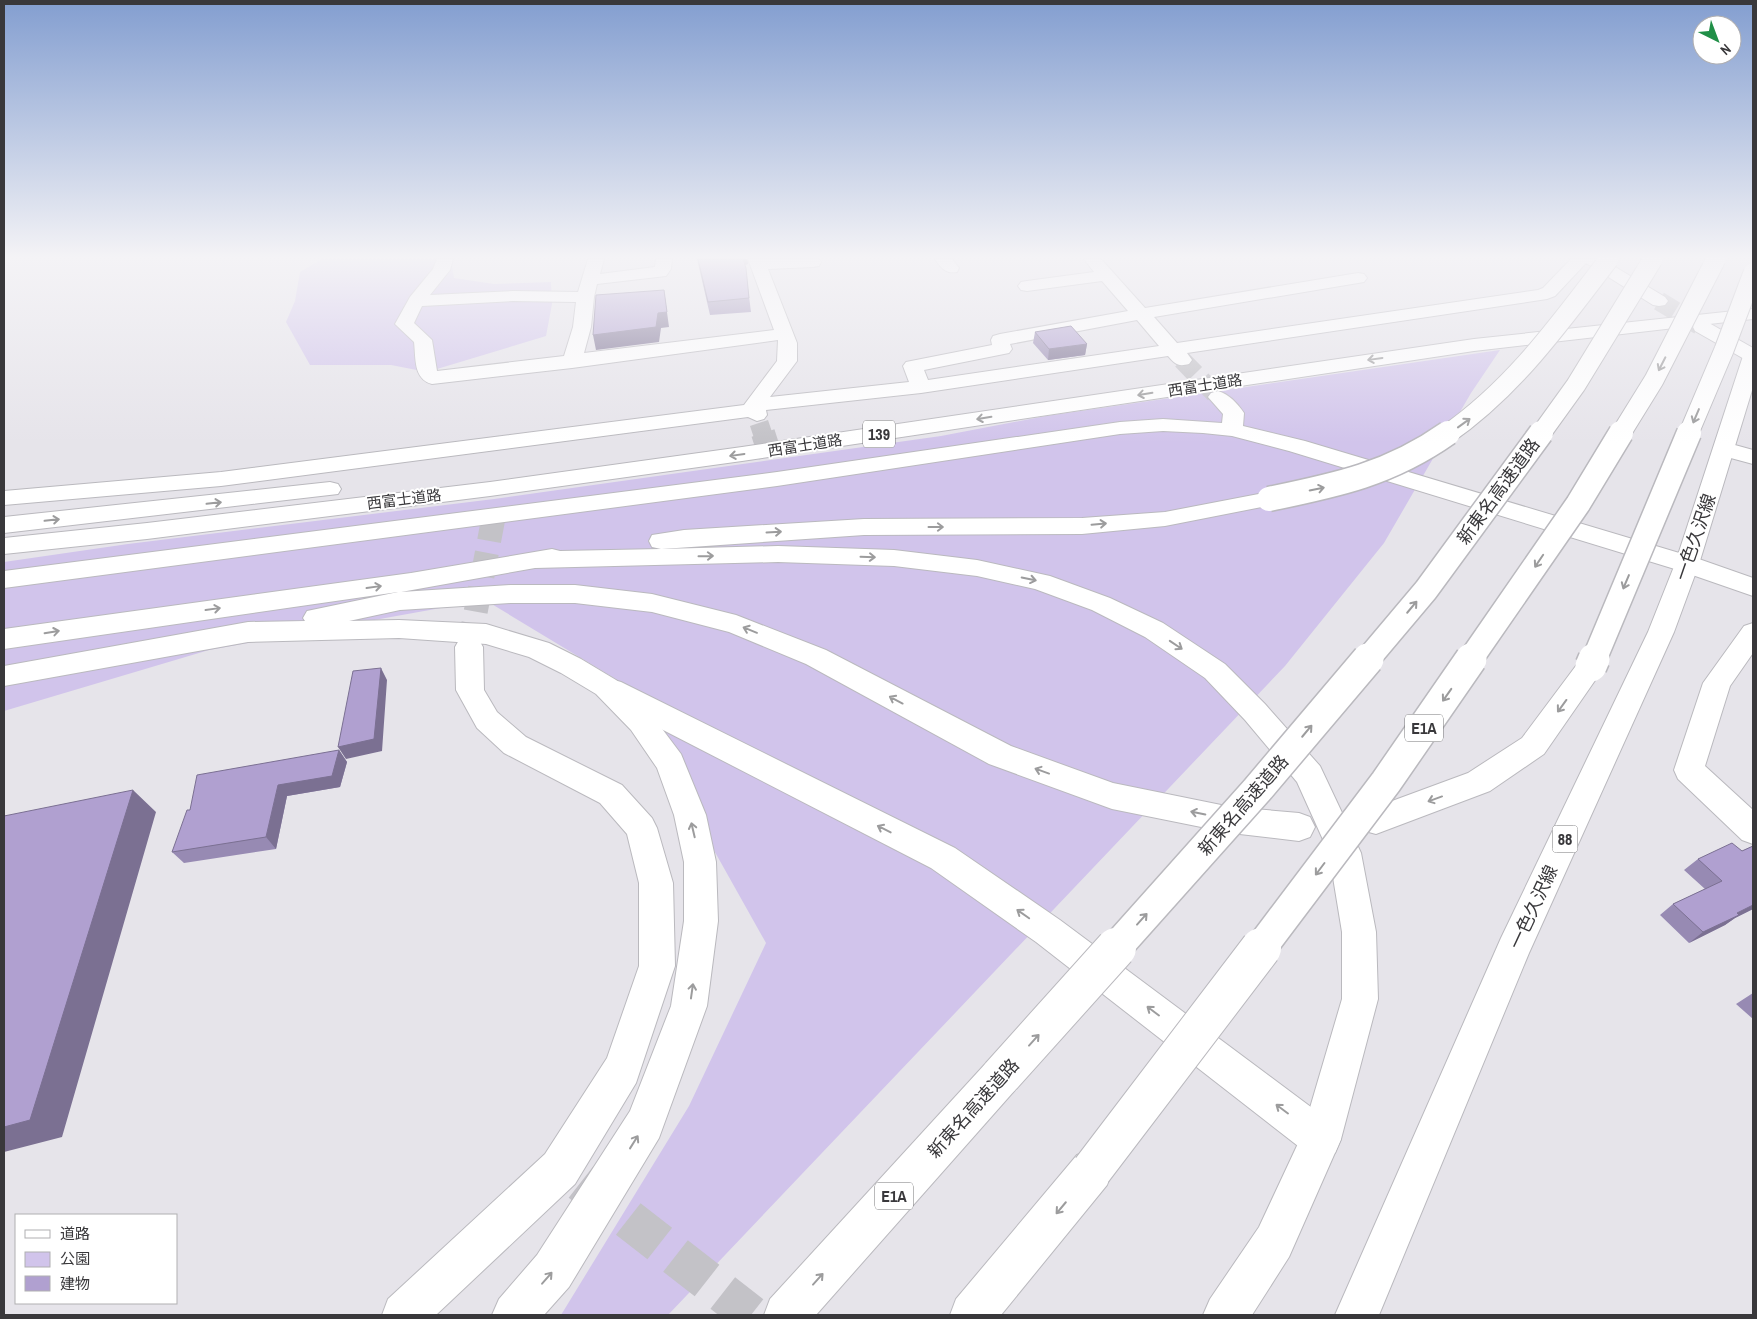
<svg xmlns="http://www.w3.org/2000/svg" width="1757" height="1319" font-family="'Archivo Narrow','Noto Sans JP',sans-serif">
<rect width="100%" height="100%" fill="#e6e4ea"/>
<!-- green -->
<path fill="#d1c4eb" d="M322 259H451L454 278 494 284 551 282 552 304 546 336 427 372 391 365H310L286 322 295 301 300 272Z
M1500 350 1471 393 1384 543 1285 666 668 1315H561L689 1106 766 943 619 681 485 600 209 650 4 711V562L128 544 494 499 941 436 1046 416Z"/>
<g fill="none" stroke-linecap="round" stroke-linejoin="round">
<!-- minor-tunnel-far2 -->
<path stroke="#c3c2c7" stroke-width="19" stroke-dasharray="19 9" stroke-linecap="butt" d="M1659 301 1702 327
M1182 360 1218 397
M759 423 763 435"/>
<!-- minor-tunnel-far1 -->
<path stroke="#c3c2c7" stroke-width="24" stroke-dasharray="24 12" stroke-linecap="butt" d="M763 433 773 464
M469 647 494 515"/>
<!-- minor-tunnel -->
<path stroke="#c3c2c7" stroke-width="40" stroke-dasharray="40 20" stroke-linecap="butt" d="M581 1182 751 1315"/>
<!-- minor casing -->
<g stroke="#bab9be" stroke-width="2">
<path id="minor" d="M437 259H453L450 270 430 295 513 291 578 292 588 259H604L600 274 655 267 656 259H672L671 269 666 276 597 284 594 297 591 327 584 353 774 330 748 259H819L821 262 819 266 813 267 768 269 797 343V361L770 397 909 382 903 366 906 362 992 345 991 340 993 336 1000 334 1128 311 1102 281 1027 291 1021 290 1018 286 1021 282 1027 281 1094 272 1084 259H1101L1145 308 1358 273 1364 274 1367 278 1364 282 1154 317 1177 343 1538 290 1543 288 1571 259H1602L1665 297 1668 301 1665 305 1659 306 1653 305 1586 263 1555 296 1547 299 1187 353 1192 360 1189 364C1178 367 1175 364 1168 356L921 393 766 410 767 415 764 419 757 421 748 417 221 486 4 505V491L221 472 744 405 777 361 778 340 572 368 432 384C413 379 416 358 414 342L395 324 410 297 433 269ZM513 301 576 302 573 327 564 356 437 371 432 340 414 323 422 306ZM1137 320 1159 346 928 380 924 370 1009 353 1012 349 1010 344Z
M935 259H952L959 268 957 272C946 274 941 268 935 259Z
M1702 321 1709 323 1753 348V362L1746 360 1695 331 1693 327 1695 323Z
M1218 391C1229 394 1238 404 1244 413L1243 426 1305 441 1696 558 1753 578V596L1678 570 1289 451 1232 436 1203 433 1163 431 1120 434 777 486 4 588V571L777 472 1120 422 1163 419 1222 423 1223 414 1208 397 1211 393Z
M1724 442 1753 450V464L1716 454 1713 449 1716 444Z
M1753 623V653L1730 686 1705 766 1753 810V844L1742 840 1678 779 1674 770 1703 683 1744 626Z
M469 637 479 640 483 647 484 690 497 712 526 737 622 785 652 818 657 828 673 883 675 966 636 1083 575 1184 436 1315H382L388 1299 545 1154 607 1058 639 966V883L627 834 600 803 504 753 477 728 456 690 455 647 459 640Z
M611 679 621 682 955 848 1060 920 1335 1125 1341 1139 1335 1153 1321 1159 1307 1153 1036 942 931 868 601 698 597 690 601 682Z"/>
</g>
<!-- major casing -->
<g stroke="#bab9be" stroke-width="2">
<path id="major" d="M1753 350V387L1699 564 1674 632 1529 953 1379 1315H1335L1501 938 1648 632 1675 564 1743 356 1746 352Z"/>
</g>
<!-- highway casing -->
<g stroke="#bab9be" stroke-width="2">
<path id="highway" d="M1753 309V319L1474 351 742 461 490 496 147 539 4 554V538L147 523 490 482 742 447 1474 339Z
M330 482 338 484 341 489 338 494 4 533V517Z
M1269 492 1277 494 1281 499 1277 504 1165 526 1082 534 864 535 662 549 778 546 894 550 977 560 1050 576 1110 598 1163 623 1225 664 1265 704 1320 766 1361 853 1376 932 1378 999 1341 1139 1289 1257 1252 1315H1203L1210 1299 1259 1227 1302 1135 1342 999V932L1329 853 1297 782 1245 720 1205 678 1145 637 1092 610 1035 589 977 576 894 566 778 562 535 568 401 592 510 585H575L652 594 736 615 826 650 1011 746 1113 783 1231 807 1299 813 1310 817 1315 827 1310 837 1299 841 1231 833 1112 809 989 764 806 664 729 632 652 612 575 603H510L400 610 349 621 399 620 486 624 549 643 581 659 616 680 651 714 681 754 706 815 716 862 718 921 707 1006 659 1138 569 1287 544 1315H492L499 1299 537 1255 630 1111 671 1006 684 921V862L674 815 657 768 631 730 596 694 561 673 529 657 486 644 399 638 248 642 4 686V666L248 622 305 621 303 618 307 611 398 592 4 649V629L411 573 552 549 560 551 661 549 652 547 649 541 652 535 684 530 864 519 1082 518 1165 512Z
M1591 656 1601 659 1605 666 1544 754 1490 791 1376 834 1365 831 1360 821 1365 811 1468 773 1522 738 1581 659Z
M1001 1057 1015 1062 1020 1076 1015 1090 816 1315H764L770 1299 987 1062Z
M1092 1149 1107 1155 1113 1170 1107 1185 1001 1315H950L956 1299 1077 1155Z"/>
</g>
<!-- minor -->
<use href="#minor" fill="#fff" fill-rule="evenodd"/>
<!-- major -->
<use href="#major" fill="#fff" fill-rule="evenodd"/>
<!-- highway -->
<use href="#highway" fill="#fff" fill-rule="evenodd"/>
<!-- highway-bridge-far3 casing -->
<g stroke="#bab9be" stroke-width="21" stroke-linecap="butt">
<path id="highway-bridge-far3" d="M1446 435C1514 388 1560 323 1609 259
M1540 435 1576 385 1653 259
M1620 435 1654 380 1716 259
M1688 435 1724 350 1753 273"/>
</g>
<!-- highway-bridge-far2 casing -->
<g stroke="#bab9be" stroke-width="27" stroke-linecap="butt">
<path id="highway-bridge-far2" d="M1269 499C1337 485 1390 474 1448 433
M1367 660 1426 590 1541 433
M1470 660 1578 504 1621 433
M1594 660 1689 433"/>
</g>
<!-- highway-bridge-far1 casing -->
<g stroke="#bab9be" stroke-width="34" stroke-linecap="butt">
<path id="highway-bridge-far1" d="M1591 666 1594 659
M1115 949 1257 790 1368 659
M1260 949 1386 782 1471 659"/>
</g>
<!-- highway-bridge casing -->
<g stroke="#bab9be" stroke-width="42" stroke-linecap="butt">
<path id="highway-bridge" d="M1001 1076 1116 948
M1092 1170 1261 948"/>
</g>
<!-- highway-bridge-far3 -->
<use href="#highway-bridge-far3" stroke="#fff" stroke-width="19"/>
<!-- highway-bridge-far2 -->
<use href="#highway-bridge-far2" stroke="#fff" stroke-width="24"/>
<!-- highway-bridge-far1 -->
<use href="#highway-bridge-far1" stroke="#fff" stroke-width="31"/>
<!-- highway-bridge -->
<use href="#highway-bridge" stroke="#fff" stroke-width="40"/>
</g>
<!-- wall -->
<path fill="#978ab3" d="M697 259H747L748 264 745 265 751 312 710 315Z
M1035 332 1087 344 1085 355 1048 360 1033 343Z
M339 750 347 762 340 787 287 796 276 849 184 863 172 852 190 810Z
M1753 846V909L1735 918 1725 925 1689 943 1660 915 1673 904 1705 889 1684 870 1698 859 1742 851Z
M1753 993V1019L1736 1004Z"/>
<!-- shaded-wall -->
<path fill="#7b7092" d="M742 259H747L748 264 743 265Z
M664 290 669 327 661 328 659 342 596 350 593 335Z
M1087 344 1085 355 1048 360 1049 349Z
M381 668 387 680 382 751 346 759 338 747Z
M339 750 347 762 340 787 287 796 276 849 266 837 278 785Z
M133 790 156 812 62 1137 4 1152V1127Z
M1753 905V909L1735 918 1725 925 1689 943 1703 932 1737 913Z"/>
<!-- building -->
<path fill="#b0a0d0" stroke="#7b7092" d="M698 259H743L746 268 749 298 708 302Z
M664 290 667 312 658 313 656 327 593 335 596 295Z
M1071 326 1087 344 1049 349 1035 332Z
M381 668 374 739 338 747 353 671Z
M339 750 332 776 278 785 266 837 172 852 187 810H190L197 775Z
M133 790 30 1120 4 1127V816Z
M1732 843 1742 851 1753 846V905L1737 913 1739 915 1703 932 1673 904 1722 881 1698 859Z"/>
<!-- one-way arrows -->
<defs><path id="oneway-shaft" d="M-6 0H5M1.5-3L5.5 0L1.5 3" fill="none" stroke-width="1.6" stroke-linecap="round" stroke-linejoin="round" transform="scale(1.25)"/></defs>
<g stroke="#9c9c9d">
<use href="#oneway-shaft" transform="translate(1375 359) rotate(172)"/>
<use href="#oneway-shaft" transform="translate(1662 364) rotate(117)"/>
<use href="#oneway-shaft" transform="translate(1145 394) rotate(171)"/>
<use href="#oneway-shaft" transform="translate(1696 416) rotate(113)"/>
<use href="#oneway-shaft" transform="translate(984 418) rotate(171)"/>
<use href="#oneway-shaft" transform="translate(1464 423) rotate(-36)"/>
<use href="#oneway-shaft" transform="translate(737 455) rotate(172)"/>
<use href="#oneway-shaft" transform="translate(1317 489) rotate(-11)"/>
<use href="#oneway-shaft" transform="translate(214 503) rotate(-6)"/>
<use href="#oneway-shaft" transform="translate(52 520) rotate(-6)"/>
<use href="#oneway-shaft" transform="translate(1099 524) rotate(-5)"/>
<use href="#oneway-shaft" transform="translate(936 527)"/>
<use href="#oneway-shaft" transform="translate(774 532) rotate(-3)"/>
<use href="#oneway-shaft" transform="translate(706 556) rotate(-1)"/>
<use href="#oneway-shaft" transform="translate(868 557) rotate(2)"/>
<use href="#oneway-shaft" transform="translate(1539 561) rotate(124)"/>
<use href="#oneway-shaft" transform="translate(1029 579) rotate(12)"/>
<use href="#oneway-shaft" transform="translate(1626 582) rotate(113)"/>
<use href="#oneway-shaft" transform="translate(374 587) rotate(-8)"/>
<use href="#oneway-shaft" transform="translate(1412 607) rotate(-50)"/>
<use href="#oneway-shaft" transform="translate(213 609) rotate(-8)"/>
<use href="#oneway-shaft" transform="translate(750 630) rotate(-158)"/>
<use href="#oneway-shaft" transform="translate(52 632) rotate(-9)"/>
<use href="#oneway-shaft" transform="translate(1176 645) rotate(34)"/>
<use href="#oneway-shaft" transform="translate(1447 695) rotate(125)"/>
<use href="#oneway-shaft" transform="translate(896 700) rotate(-152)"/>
<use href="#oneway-shaft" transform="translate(1562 706) rotate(126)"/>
<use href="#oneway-shaft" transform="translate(1307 731) rotate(-50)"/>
<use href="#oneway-shaft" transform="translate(1042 771) rotate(-160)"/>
<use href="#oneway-shaft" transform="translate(1435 799) rotate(160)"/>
<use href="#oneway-shaft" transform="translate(1198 813) rotate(-168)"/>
<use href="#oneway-shaft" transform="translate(884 829) rotate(-153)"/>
<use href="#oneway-shaft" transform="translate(693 830) rotate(-103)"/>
<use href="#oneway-shaft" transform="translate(1320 869) rotate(127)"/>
<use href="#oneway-shaft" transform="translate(1023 914) rotate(-145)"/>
<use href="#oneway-shaft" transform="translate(1142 919) rotate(-48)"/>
<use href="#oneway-shaft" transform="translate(692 991) rotate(-82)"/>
<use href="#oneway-shaft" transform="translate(1153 1011) rotate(-143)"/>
<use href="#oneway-shaft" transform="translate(1034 1040) rotate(-48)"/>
<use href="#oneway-shaft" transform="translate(1282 1109) rotate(-143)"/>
<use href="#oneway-shaft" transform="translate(634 1142) rotate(-58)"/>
<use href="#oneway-shaft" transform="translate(1061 1208) rotate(130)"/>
<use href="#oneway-shaft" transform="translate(547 1278) rotate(-49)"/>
<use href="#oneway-shaft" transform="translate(818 1279) rotate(-48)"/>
</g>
<!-- sky -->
<linearGradient id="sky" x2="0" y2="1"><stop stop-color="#839ed0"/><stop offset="0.58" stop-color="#f4f3f6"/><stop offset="1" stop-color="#f4f3f6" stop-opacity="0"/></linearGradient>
<rect width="1757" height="443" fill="url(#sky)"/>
<g text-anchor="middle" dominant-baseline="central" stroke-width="4" stroke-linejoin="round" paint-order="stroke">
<!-- far-street labels -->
<g font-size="15" fill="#39383b" stroke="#fff">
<text transform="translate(1205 385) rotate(-9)">西富士道路</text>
<text transform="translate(805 445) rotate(-9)">西富士道路</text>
<text transform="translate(404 499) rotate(-7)">西富士道路</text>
</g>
<!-- shield labels -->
<g fill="#fff" stroke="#747476" stroke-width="1">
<rect x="863" y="420.5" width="32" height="27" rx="4"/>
<rect x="1405" y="714.5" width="38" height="27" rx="4"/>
<rect x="1552.5" y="825.5" width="25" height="27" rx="4"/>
<rect x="875" y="1182.5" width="38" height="27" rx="4"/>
</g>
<g font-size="16" font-weight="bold" fill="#39383b">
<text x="879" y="434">139</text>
<text x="1424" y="728">E1A</text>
<text x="1565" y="839">88</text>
<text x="894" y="1196">E1A</text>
</g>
<!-- street labels -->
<g font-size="18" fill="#39383b" stroke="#fff">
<text transform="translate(1498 491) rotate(-54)">新東名高速道路</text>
<text transform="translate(1695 537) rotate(-71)">一色久沢線</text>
<text transform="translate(1243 805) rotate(-49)">新東名高速道路</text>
<text transform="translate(1533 907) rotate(-65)">一色久沢線</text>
<text transform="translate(973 1108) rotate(-48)">新東名高速道路</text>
</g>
</g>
<!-- border -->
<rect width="1757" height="1319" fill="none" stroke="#39383b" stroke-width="10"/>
<!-- legend -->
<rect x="15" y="1214" width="162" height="90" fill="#ffffff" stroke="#b0afb1"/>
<rect x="25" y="1230" width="25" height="8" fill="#ffffff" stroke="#b0afb1"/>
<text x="60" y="1239" font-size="15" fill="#39383b">道路</text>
<rect x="25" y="1252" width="25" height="15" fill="#d1c4eb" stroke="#b0afb1"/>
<text x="60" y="1264" font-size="15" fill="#39383b">公園</text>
<rect x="25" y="1276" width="25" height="15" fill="#b0a0d0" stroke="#b0afb1"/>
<text x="60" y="1289" font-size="15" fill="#39383b">建物</text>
<!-- north arrow -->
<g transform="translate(1717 40) rotate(138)"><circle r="24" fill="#ffffff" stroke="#b0afb1"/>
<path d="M0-4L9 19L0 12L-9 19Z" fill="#208f47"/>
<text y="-8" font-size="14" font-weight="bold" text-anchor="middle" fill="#39383b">N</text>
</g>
</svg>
